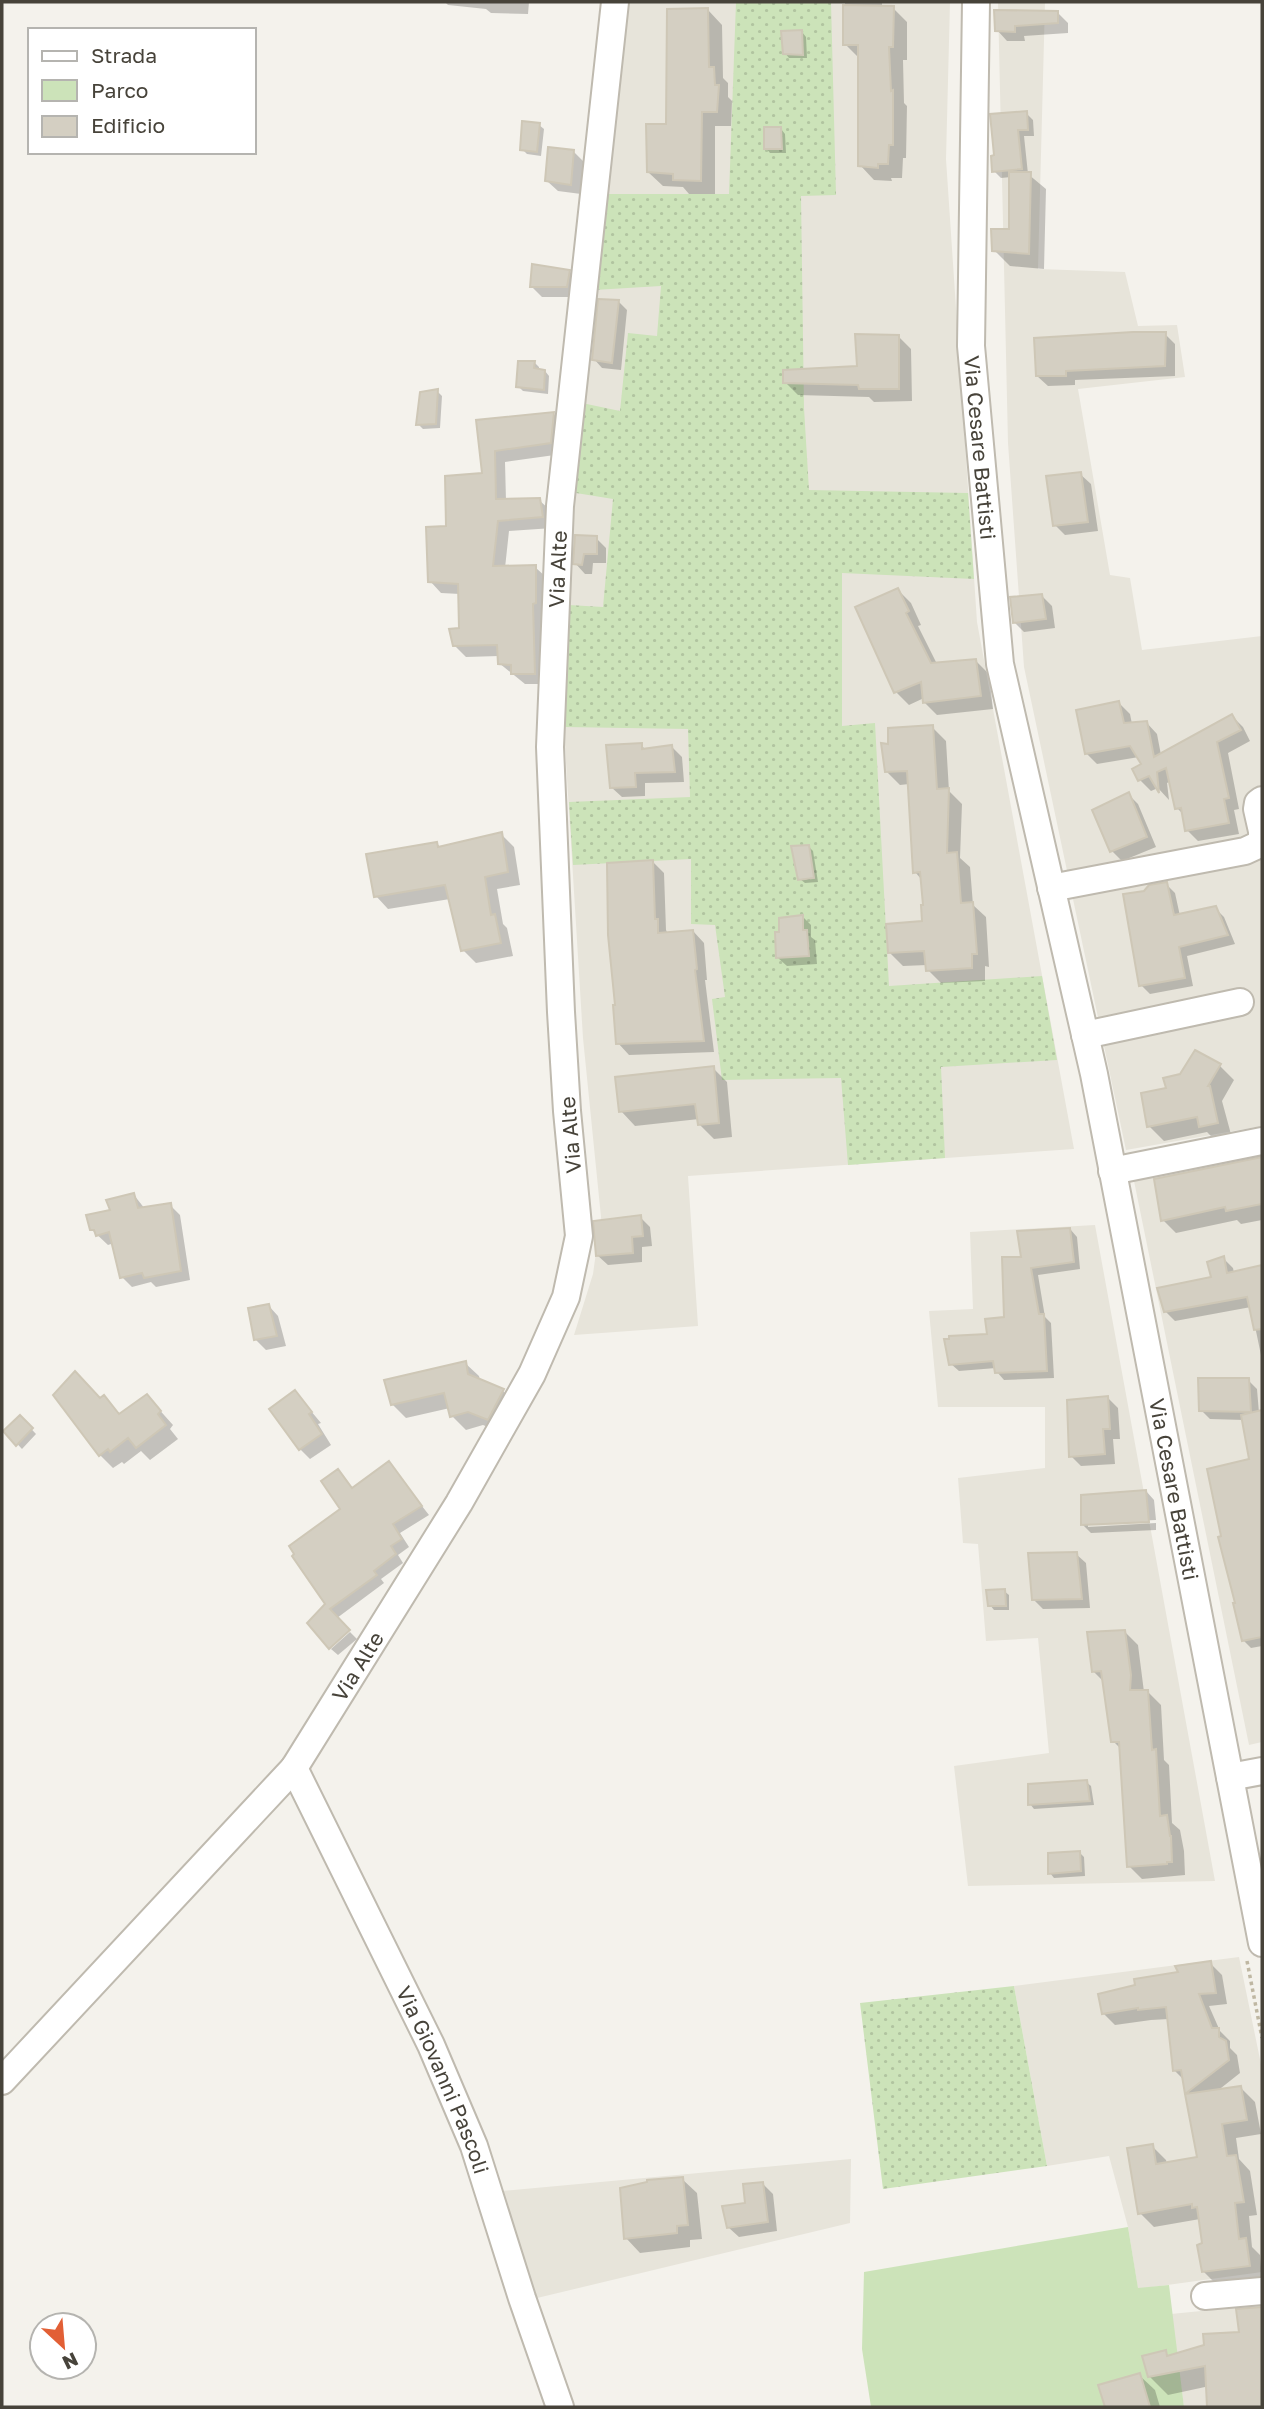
<svg xmlns="http://www.w3.org/2000/svg" width="1264" height="2409" font-family="'Golos Text',sans-serif">
<defs>
<pattern id="grass-dots" width="8" height="8" patternUnits="userSpaceOnUse" patternTransform="scale(1.75)"><rect width="8" height="8" fill="#cce3b9"/><path d="M2 2h.1M6 6h.1" fill="none" stroke="#b1c4a0" stroke-width="1.8" stroke-linecap="round"/></pattern>
</defs>
<rect width="100%" height="100%" fill="#f4f2ec"/>
<!-- residential -->
<path fill="#e7e4da" d="M625 2H950L946 159 977 622 1074 1149 688 1176 698 1326 574 1335 593 1274 601 1217 583 1038 563 713 579 430Z
M998 2H1045L1038 269 1125 272 1138 326 1177 325 1185 377 1078 389 1110 575 1130 578 1142 650 1262 636V1126L1126 1150 1024 667 1008 443Z
M1262 1154V1742L1249 1745 1134 1181Z
M1095 1225 1215 1881 968 1886 954 1766 1049 1753 1038 1638 986 1641 978 1544 963 1543 958 1478 1045 1468V1407H938L929 1311 973 1309 970 1232Z
M1239 1957 1262 2069V2272L1138 2289 1128 2227 1109 2156 1047 2166 1014 1986Z
M851 2159 850 2223 537 2298 502 2191Z
M1262 2305V2407H1184L1171 2314Z"/>
<!-- grass -->
<path fill="url(#grass-dots)" d="M736 2H831L836 195 801 196 804 408 809 490 968 493 974 579 842 573V726L875 723 889 986 1042 976 1057 1060 941 1067 945 1158 848 1165 841 1078 722 1080 712 999 725 997 715 925 691 924V859L573 865 569 802 690 797 688 729 564 727 569 605 603 607 613 499 576 493 582 403 620 411 628 333 657 336 661 286 594 290 604 194H729Z
M1014 1986 1047 2166 883 2189 860 2003Z"/>
<!-- park -->
<path fill="#cce3b9" d="M1128 2227 1138 2288 1169 2285 1184 2407H871L862 2349 864 2272Z"/>
<!-- shadow -->
<path fill="#0003" d="M445 2H529L528 14 491 13 486 9 448 5Z
M845 2H882V8H893L907 22V60H903L904 103 907 106 906 158H903L902 178H891L892 181 874 180 860 165 859 58 845 44Z
M708 10 722 25 723 78 728 83V97L732 101 731 126H715V194H689L683 187 663 186 648 172 667 126Z
M1057 12 1068 23V33L1024 36 1025 41H1007L997 30Z
M802 32 806 37 807 58H789L785 53Z
M1026 113 1033 120 1034 136H1024L1028 174 1046 189 1044 269 1010 266 994 250 1011 231V177L1001 178 994 171 996 157Z
M539 125 544 129 541 156 527 154 522 149Z
M781 129 785 134 786 153H770L766 148Z
M573 151 584 162 581 194 558 191 547 181Z
M569 271 579 281 577 297H542L532 287Z
M618 301 627 310 621 370 602 368 594 359Z
M1165 334 1175 344V376L1075 380V385L1048 386 1037 376Z
M898 336 911 349 912 401 874 402 869 397 798 395 785 382 859 368Z
M534 362 539 367V371H545L549 376 548 394 523 391 518 386Z
M437 391 442 396 440 428 423 429 418 424Z
M554 414 565 425 562 454 505 462 506 501 539 500 551 511 553 528 509 531 505 568 535 567 547 578 545 684H525L499 663V656L466 657 455 646 461 630 460 594 441 593 430 581 448 528 484 475 478 422Z
M1080 474 1091 484 1098 531 1065 535 1055 525Z
M596 538 606 548V563H593L592 574H585L575 563Z
M898 590 911 603 921 625 918 626 937 664 976 661 989 674 993 709 937 715 924 702V698L909 705 896 692Z
M1042 596 1052 606 1055 628 1024 632 1014 622Z
M1119 703 1130 714 1132 724 1146 722 1157 734 1161 755 1232 716 1243 727 1250 741 1228 753 1239 809 1234 810 1239 834 1198 841 1187 830 1184 815 1177 808 1171 781 1167 783 1169 800 1158 788 1151 791 1140 780 1134 769 1143 764 1139 757 1097 764 1086 753Z
M932 727 946 741 949 791 962 804 960 858 970 867 973 905 986 917 989 967 985 966V981L941 983 928 970 927 965 903 966 890 953 924 922 925 906 922 880 915 872 909 784 900 785 886 771 890 745Z
M641 745 646 750 672 747 682 757 684 782 645 783V796L622 797 611 787Z
M1128 794 1138 804 1156 847 1122 861 1112 851Z
M501 834 514 847 520 885 497 889 503 924 507 928 513 956 476 963 463 950 450 899 388 909 376 896 437 844 441 848Z
M809 847 813 851 818 882 805 883 800 879Z
M653 862 664 873 666 930 668 934 693 931 704 943 707 980H705L714 1052 629 1055 618 1043Z
M1166 884 1175 893 1180 916 1215 908 1224 917 1235 944 1187 956 1193 986 1150 994 1141 985 1145 893Z
M803 917 811 925V937L815 940 817 964 787 966 778 958Z
M1220 1066 1234 1080 1222 1101 1232 1138 1216 1141 1207 1132 1164 1141 1149 1126 1169 1090Z
M713 1068 727 1082 732 1137 714 1139 700 1125 699 1119 635 1126 621 1111Z
M1262 1159V1220L1241 1224 1237 1220 1176 1233 1163 1220 1156 1180Z
M134 1195 145 1209 170 1205 180 1215 190 1280 156 1287 151 1282 132 1287 122 1277 114 1243 108 1245 92 1230Z
M640 1217 650 1227 652 1246 642 1247V1262L608 1265 597 1255Z
M1070 1229 1077 1237 1080 1269 1038 1275 1045 1317 1051 1323 1054 1378 1004 1380 997 1372 996 1368 959 1371 951 1364 988 1336 1006 1318 1023 1259Z
M1223 1258 1233 1268 1234 1273 1260 1267 1262 1269V1360L1251 1307 1175 1321 1165 1311 1213 1278Z
M268 1305 278 1316 286 1346 266 1350 256 1340Z
M465 1363 479 1376 480 1381 503 1391 517 1404 502 1433 483 1425 466 1430 452 1416 450 1408 406 1418 393 1405Z
M1248 1380 1257 1389 1259 1413 1262 1412V1505L1258 1506 1262 1532V1646L1251 1648 1243 1640 1251 1461 1244 1420 1210 1419 1201 1410Z
M295 1392 321 1423 318 1424 331 1445 310 1459 300 1449Z
M147 1396 173 1425 170 1429 178 1439 150 1460 141 1451 124 1464 122 1462 113 1468 100 1455V1400L104 1397 121 1415Z
M1108 1398 1118 1408 1120 1439H1113L1115 1464 1081 1466 1071 1456Z
M20 1417 36 1434 22 1449 5 1431Z
M389 1464 429 1515 400 1533 409 1547 398 1555 403 1563 381 1579 384 1583 337 1618 329 1646 327 1604 342 1509 338 1471 353 1489Z
M1146 1491 1154 1500 1156 1520 1088 1523V1527L1156 1523V1530L1091 1533 1082 1524Z
M1076 1554 1086 1563 1090 1608 1043 1609 1034 1600Z
M1004 1591 1009 1595V1610H994L990 1605Z
M1124 1631 1138 1645 1144 1692 1147 1691 1161 1705 1164 1760 1169 1765 1172 1823 1180 1830 1184 1851 1185 1875 1142 1879 1129 1866 1122 1750 1113 1741 1104 1682 1093 1671Z
M350 1632 357 1639 338 1655 331 1649Z
M1086 1782 1091 1786 1094 1805 1034 1809 1030 1804Z
M1079 1852 1084 1857 1085 1876 1054 1878 1050 1873Z
M1210 1963 1222 1975 1227 2004 1209 2006 1220 2031 1230 2041V2048L1237 2055 1240 2073 1216 2092 1241 2088 1255 2102 1261 2134 1236 2138 1239 2159 1250 2171 1257 2215 1249 2216 1252 2247 1260 2255 1262 2280 1218 2286 1203 2271 1204 2244 1200 2219 1154 2227 1140 2213 1152 2146 1166 2160 1167 2164 1199 2159 1189 2095 1185 2081 1175 2071 1169 2019 1151 2020 1115 2025 1103 2013 1180 1974Z
M682 2179 697 2193 702 2239 690 2240V2247L640 2253 626 2238Z
M763 2184 773 2194 777 2231 739 2237 728 2227Z
M1262 2308V2375L1205 2383V2387L1168 2395 1149 2376 1165 2352 1170 2357 1240 2333 1238 2311Z
M1139 2375 1155 2390 1160 2407H1107L1100 2387Z"/>
<!-- building -->
<path fill="#d4cfc2" stroke="#cec7b6" stroke-width="2" d="M843 5 894 6 893 47H889L891 91 893 90V145H889L888 164H878V168L858 166V45H843Z
M708 8 709 67H714L715 85H719L717 112H702L701 181 673 180V174L647 172 646 124H666L667 9Z
M994 10 1058 11V23L1015 26V32L995 31Z
M802 30 803 55 783 54 781 31Z
M1027 111 1028 130H1018L1022 169 992 172 991 156 994 155 990 114Z
M522 121 540 123 537 152 520 150Z
M764 127H781L782 149H764Z
M548 147 574 150 571 185 545 181Z
M1009 172H1031L1029 254 992 251 991 229H1009Z
M532 264 570 270 567 287H530Z
M598 299 619 300 612 363 592 360Z
M1133 332H1166L1165 366 1066 371V376H1036L1034 338Z
M855 334 899 335V389H859L858 385 783 383V370L857 366Z
M518 361H535L534 368 545 370 544 390 516 387Z
M438 389 436 424 416 425 420 392Z
M554 412 551 443 495 451 496 499 540 498 543 517 498 521 493 566 536 565V603L533 604 535 674H511V665L498 664 497 645 453 646 449 629 459 628 458 584 428 582 426 527 446 526 445 476 482 473 476 420Z
M1081 472 1088 522 1053 526 1046 476Z
M575 535 597 536V554H584L582 565 573 564Z
M898 588 909 611 906 613 931 663 976 659 981 696 923 703 921 682 894 693 855 607Z
M1042 594 1046 619 1013 623 1010 597Z
M1119 701 1124 723 1147 721 1154 757 1232 714 1241 730 1217 742 1229 798 1224 799 1229 823 1185 831 1181 808 1175 809 1166 768 1157 772 1159 793 1149 776 1138 781 1132 769 1141 764 1130 746 1085 754 1076 710Z
M933 725 937 789 949 788 947 853 957 852 961 903 973 902 977 954H972V968L926 971 924 951 888 953 886 924 922 921 921 905H923L920 872 913 873 907 771 885 772 881 743 888 744V728Z
M642 743V749L672 745 675 772 635 773 636 787 610 788 606 745Z
M1129 792 1147 837 1110 852 1092 810Z
M502 832 508 872 485 877 491 915 495 914 501 943 461 951 445 885 374 897 366 854 437 842 438 847Z
M809 845 814 878 798 880 791 846Z
M653 860 655 919H658V933L693 930 697 969 695 970 704 1041 616 1044 613 1005H615L608 935 607 863Z
M1167 882 1174 915 1216 906 1228 935 1179 947 1185 978 1139 986 1123 894 1144 891 1149 885Z
M803 915V930H807L809 956 776 958 775 932H779V918Z
M1195 1050 1221 1064 1208 1086H1210L1218 1123 1199 1127 1197 1117 1147 1127 1141 1093 1166 1088 1163 1078 1180 1074Z
M714 1066 719 1123 698 1125 695 1104 619 1112 615 1077Z
M1262 1157V1204L1226 1211 1225 1207 1161 1221 1154 1179Z
M134 1193 138 1208 171 1203 181 1271 144 1278 142 1273 120 1278 109 1232 96 1236 94 1230H90L86 1215 110 1210 106 1200Z
M641 1215 643 1236 632 1237 633 1253 596 1256 593 1221Z
M1070 1228 1074 1262 1031 1268 1039 1314H1044L1047 1371 995 1373 993 1361 949 1365 944 1339H949V1336L987 1334 985 1319 1004 1317 1002 1257H1021L1017 1231Z
M1224 1256 1227 1273 1262 1265V1329L1254 1330 1247 1297 1164 1312 1157 1288 1211 1277 1207 1262Z
M269 1304 277 1336 254 1340 248 1308Z
M466 1361 468 1374 504 1389 488 1420 468 1412 450 1417 444 1393 391 1405 384 1380Z
M75 1371 100 1398 104 1395 119 1414 147 1394 161 1411 158 1414 166 1425 136 1448 128 1438 110 1452 108 1449 99 1456 53 1395Z
M1198 1378H1249L1251 1412 1199 1411Z
M295 1390 312 1412 309 1414 322 1434 299 1450 269 1409Z
M1108 1396 1110 1429H1103L1105 1454 1069 1457 1067 1400Z
M1262 1410V1637L1242 1641 1233 1603H1235L1218 1537 1221 1536 1207 1469 1249 1459 1241 1415Z
M20 1415 33 1428 16 1446 3 1431Z
M389 1461 422 1506 393 1524 402 1539 391 1546 396 1554 374 1571 377 1575 330 1609 350 1630 329 1649 307 1623 325 1604 292 1556 294 1554 289 1546 340 1509 321 1481 338 1469 352 1488Z
M1146 1490 1149 1522 1081 1525V1495Z
M1077 1552 1082 1599 1032 1600 1028 1553Z
M1005 1589 1006 1606H988L986 1590Z
M1125 1630 1131 1675 1130 1690H1148L1152 1750 1156 1749 1160 1816 1167 1815 1170 1836H1171L1172 1862H1167V1864L1127 1867 1119 1742H1111L1101 1671 1092 1672 1087 1632Z
M1087 1780 1090 1801 1028 1805V1784Z
M1080 1851 1081 1871 1048 1874V1853Z
M1211 1961 1216 1993 1199 1994 1212 2028H1219V2037L1226 2041 1229 2060 1185 2094 1181 2070 1173 2071 1166 2007 1138 2010V2008L1102 2014 1098 1994 1135 1985 1134 1979 1178 1972 1175 1966Z
M1241 2086 1247 2120 1222 2124 1227 2156 1236 2155 1244 2202 1235 2203 1239 2239 1246 2238 1250 2266 1202 2272 1197 2245 1202 2243 1197 2207 1192 2208V2204L1138 2214 1127 2148 1153 2144 1156 2164 1197 2157 1185 2094Z
M683 2177 688 2225 677 2226V2233L624 2239 620 2188 647 2182V2180Z
M763 2182 768 2222 727 2228 722 2206 745 2203 743 2184Z
M1262 2307V2407H1207L1205 2366 1148 2377 1142 2356 1166 2350 1167 2356 1204 2345 1203 2334 1239 2332 1236 2309Z
M1140 2373 1150 2407H1105L1098 2385Z"/>
<g fill="none" stroke-linecap="round" stroke-linejoin="round">
<!-- minor casing -->
<g stroke="#bfbaaf" stroke-width="30">
<g id="minor">
<path id="s1" d="M976 2 971 346 1000 664 1094 1074 1262 1943"/>
<path d="M1262 800 1258 803 1257 809 1262 831"/>
<path d="M1051 888 1245 851 1260 844 1262 836"/>
<path d="M1085 1035 1240 1002"/>
<path d="M1112 1171 1262 1141"/>
<path id="s2" d="M294 1768 431 2045 474 2146 522 2298 560 2407"/>
<path d="M1230 1777 1262 1771"/>
<path id="s3" d="M2 2081 294 1768 459 1503 532 1374 566 1297 579 1236 567 1111 561 1012 550 747 560 506 615 2"/>
<path d="M1205 2296 1262 2291"/>
</g>
</g>
<!-- path -->
<path stroke="#bfb7a2" stroke-width="3.5" stroke-dasharray="3.5 3.5" stroke-linecap="butt" d="M1247 1961 1262 2038"/>
<!-- minor -->
<use href="#minor" stroke="#fff" stroke-width="26"/>
</g>
<g text-anchor="middle" dominant-baseline="central" stroke-width="5" stroke-linejoin="round" paint-order="stroke">
<!-- street labels -->
<g font-size="21" fill="#47433a" stroke="#fff">
<text stroke="none"><textPath href="#s1" startOffset="446">Via Cesare Battisti</textPath></text>
<text stroke="none"><textPath href="#s3" startOffset="1703">Via Alte</textPath></text>
<text transform="translate(570 1135) rotate(-95)">Via Alte</text>
<text stroke="none"><textPath href="#s1" startOffset="1507">Via Cesare Battisti</textPath></text>
<text stroke="none"><textPath href="#s3" startOffset="548">Via Alte</textPath></text>
<text stroke="none"><textPath href="#s2" startOffset="346">Via Giovanni Pascoli</textPath></text>
</g>
</g>
<!-- border -->
<rect width="1264" height="2409" fill="none" stroke="#47433a" stroke-width="7"/>
<!-- legend -->
<rect x="28" y="28" width="228" height="126" fill="#ffffff" stroke="#b5b4b0" stroke-width="2"/>
<rect x="42" y="51" width="35" height="10" fill="#ffffff" stroke="#b5b4b0" stroke-width="2"/>
<text x="91" y="63" font-size="21" fill="#47433a">Strada</text>
<rect x="42" y="80" width="35" height="21" fill="#cce3b9" stroke="#b5b4b0" stroke-width="2"/>
<text x="91" y="98" font-size="21" fill="#47433a">Parco</text>
<rect x="42" y="116" width="35" height="21" fill="#d4cfc2" stroke="#b5b4b0" stroke-width="2"/>
<text x="91" y="133" font-size="21" fill="#47433a">Edificio</text>
<!-- north arrow -->
<g transform="translate(63 2346) rotate(154)"><circle r="33" fill="#ffffff" stroke="#b5b4b0" stroke-width="2"/>
<path d="M0-5L12 26L0 18L-12 26Z" fill="#e25f35"/>
<text y="-10" font-size="19" font-weight="bold" text-anchor="middle" fill="#47433a">N</text>
</g>
</svg>
